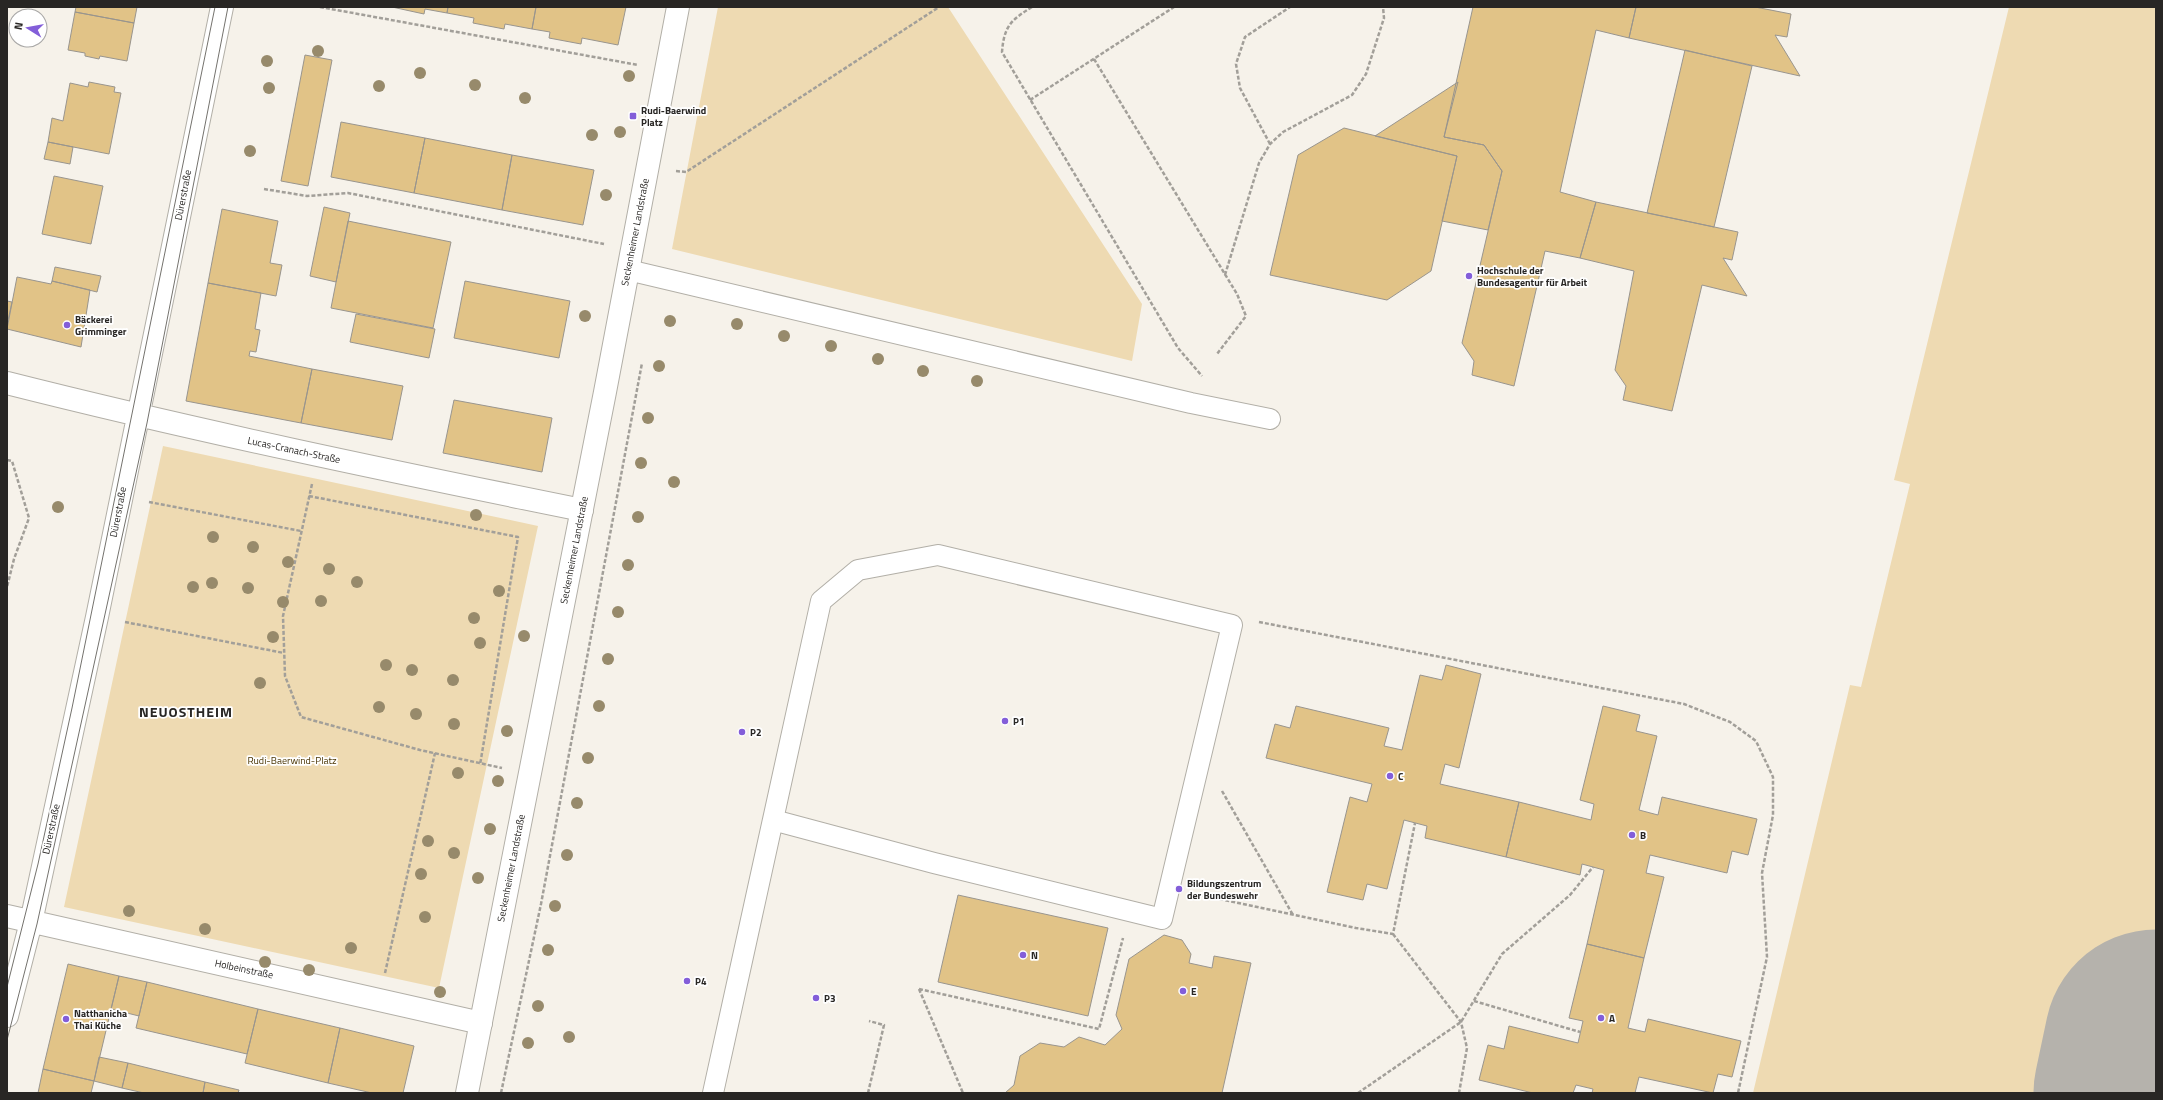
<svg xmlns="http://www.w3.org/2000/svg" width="2163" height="1100" font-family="'Titillium Web',sans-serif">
<rect width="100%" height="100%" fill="#f6f2ea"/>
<!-- green -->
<path fill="#eedab2" d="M718 7H948L1142 304 1132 361 672 249Z
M2009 7H2156V1093H1753L1850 685 1861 687 1910 484 1894 480Z
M163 446 538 526 439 988 64 907Z"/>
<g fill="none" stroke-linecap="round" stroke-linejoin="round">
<!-- runway -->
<path stroke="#b5b2ac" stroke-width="223" d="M2145 1093 2156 1041"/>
</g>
<!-- building -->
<path fill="#e1c387" stroke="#99958e" d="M76 7H137L134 23 75 12Z
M392 7H448L447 13 425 9 424 14Z
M448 7H536L532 29 505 24 504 29 473 23 474 18 447 13Z
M536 7H626L618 45 582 38 581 44 549 38 550 32 532 29Z
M1473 7H1636L1629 38 1596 30 1560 192 1596 202 1580 258 1545 251 1514 386 1472 375 1474 361 1462 343 1502 171 1484 145 1444 137Z
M1636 7H1755L1791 14 1787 37 1775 35 1800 76 1629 38Z
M75 12 134 23 127 61 100 56 99 59 85 56V53L68 50Z
M1685 50 1752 66 1714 227 1647 213Z
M305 55 332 60 308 186 281 181Z
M89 82 115 87 114 92 121 93 109 154 48 142 52 118 63 121 70 83 88 87Z
M1458 82 1444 137 1484 145 1502 171 1488 230 1442 221 1457 156 1375 136Z
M341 122 425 138 414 193 331 177Z
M1344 128 1457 156 1431 271 1387 300 1270 275 1298 155Z
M425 138 512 155 502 210 414 193Z
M48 142 73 147 70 164 44 159Z
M512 155 594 170 583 225 502 210Z
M54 176 103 186 91 244 42 234Z
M1596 202 1738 232 1732 260 1723 258 1747 296 1702 285 1672 411 1623 400 1626 386 1615 370 1634 271 1580 258Z
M324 207 350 213 336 282 310 276Z
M222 209 278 221 270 263 282 265 276 296 208 283Z
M348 221 451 242 433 328 331 308Z
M55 267 101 276 97 292 52 281Z
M17 277 51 284 52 281 90 290 81 347 7 329Z
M465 281 570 301 559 358 454 338Z
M208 283 261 293 255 329 260 330 256 352 250 351 249 356 312 369 301 423 186 401Z
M7 301 12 302 7 325Z
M356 314 435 329 429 358 350 342Z
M312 369 403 386 392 440 301 423Z
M454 400 552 418 542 472 443 453Z
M1446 665 1481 674 1459 768 1445 764 1440 784 1519 802 1506 857 1425 838 1427 826 1404 820 1387 889 1367 884 1363 900 1327 892 1350 797 1367 802 1372 784 1266 758 1275 724 1290 728 1296 706 1389 728 1384 746 1402 750 1420 675 1442 680Z
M1603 706 1640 715 1636 731 1657 736 1639 810 1658 815 1662 797 1757 819 1748 855 1732 851 1727 873 1650 855 1646 873 1664 877 1644 958 1587 944 1604 870 1582 864 1580 875 1506 857 1519 802 1591 820 1594 804 1580 800Z
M958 895 1108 928 1088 1016 938 982Z
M1164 935 1182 940 1191 954 1189 963 1212 968 1214 956 1251 963 1222 1093H1005L1014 1085 1020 1056 1040 1043 1064 1047 1079 1037 1105 1045 1122 1029 1116 1015 1129 959Z
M1587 944 1644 958 1628 1028 1645 1032 1648 1019 1741 1041 1732 1077 1718 1074 1713 1093 1639 1077 1635 1093H1592L1593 1089 1576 1085 1573 1093H1533L1479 1080 1488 1045 1504 1049 1509 1026 1578 1043 1583 1021 1569 1018Z
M68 964 119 976 94 1081 43 1069Z
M119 976 147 982 139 1016 111 1009Z
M147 982 258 1009 247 1054 136 1028Z
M258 1009 340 1028 328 1083 245 1063Z
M340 1028 414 1046 403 1093H372L328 1083Z
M99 1057 128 1063 122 1088 94 1081Z
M128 1063 205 1082 203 1093H144L122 1088Z
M43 1069 94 1081 91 1093H38Z
M205 1082 239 1090 238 1093H203Z"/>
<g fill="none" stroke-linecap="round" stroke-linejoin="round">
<!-- lane casing -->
<g stroke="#b2afa7" stroke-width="22">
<path id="lane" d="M628 270 1191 403 1270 419
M713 1093 821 601 858 570 938 555 1232 625 1162 919 934 863 773 820"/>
</g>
<!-- street casing -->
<g stroke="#b2afa7" stroke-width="24">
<path id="street" d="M7 383C197 431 389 471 582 510
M7 916 481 1023
M7 1016 31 922 97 617 222 7"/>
</g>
<!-- secondary casing -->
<g stroke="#b2afa7" stroke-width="24">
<path id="secondary" d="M467 1093 605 392 678 7"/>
</g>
<!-- path -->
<path stroke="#a29f99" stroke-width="2.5" stroke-dasharray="4 2" stroke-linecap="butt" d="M320 7 638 65
M1032 7C1011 20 1004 26 1002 52L1178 348 1202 376
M1094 59 1237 294 1246 316 1217 354
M1030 100 1174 7
M1270 144 1240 88 1236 64 1245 37 1290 7
M676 171 686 172 939 7
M264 189 307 196 348 193 604 244
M1225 275 1259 163 1270 144 1283 132 1352 95 1366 74 1384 18 1383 7
M7 460 12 461 29 518 14 559 7 587
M312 484 283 616 285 676 301 717 420 750 502 768
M309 496 518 537 480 765
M149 502 301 531
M125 622 284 653
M1259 622 1684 704 1730 722 1756 741 1773 777V815L1762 873 1767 957 1738 1093
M1222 791 1293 915
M1196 894 1356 928 1393 934 1415 823
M1393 934 1461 1022 1467 1048 1459 1093
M385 973 435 753
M919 989 1099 1029 1123 938
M919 989 963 1093
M1474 1001 1580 1032
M501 1093 541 904 642 363
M868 1093 884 1025 869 1021
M1358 1093 1461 1022 1502 954 1570 895 1593 867"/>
<!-- lane -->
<use href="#lane" stroke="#fff" stroke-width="20"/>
<!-- street -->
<use href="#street" stroke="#fff" stroke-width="22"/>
<!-- secondary -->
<use href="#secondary" stroke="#fff" stroke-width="22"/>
<!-- tram -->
<path stroke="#74726d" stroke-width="1" d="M7 987 38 864 72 708 215 7
M7 1040 37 924 147 423 228 7"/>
</g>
<!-- trees -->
<g fill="#978a6b">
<circle cx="318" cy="51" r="6"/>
<circle cx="267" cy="61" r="6"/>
<circle cx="420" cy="73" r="6"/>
<circle cx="629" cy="76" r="6"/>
<circle cx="475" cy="85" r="6"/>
<circle cx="379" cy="86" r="6"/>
<circle cx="269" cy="88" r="6"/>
<circle cx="525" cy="98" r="6"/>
<circle cx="620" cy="132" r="6"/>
<circle cx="592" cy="135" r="6"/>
<circle cx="250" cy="151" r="6"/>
<circle cx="606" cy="195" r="6"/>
<circle cx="585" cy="316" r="6"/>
<circle cx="670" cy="321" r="6"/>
<circle cx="737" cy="324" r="6"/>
<circle cx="784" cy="336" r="6"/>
<circle cx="831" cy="346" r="6"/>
<circle cx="878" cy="359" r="6"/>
<circle cx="659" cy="366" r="6"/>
<circle cx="923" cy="371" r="6"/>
<circle cx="977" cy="381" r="6"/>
<circle cx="648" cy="418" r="6"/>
<circle cx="641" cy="463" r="6"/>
<circle cx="674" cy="482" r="6"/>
<circle cx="58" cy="507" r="6"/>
<circle cx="476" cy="515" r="6"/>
<circle cx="638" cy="517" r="6"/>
<circle cx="213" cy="537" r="6"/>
<circle cx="253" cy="547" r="6"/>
<circle cx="288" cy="562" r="6"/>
<circle cx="628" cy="565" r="6"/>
<circle cx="329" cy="569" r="6"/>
<circle cx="357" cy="582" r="6"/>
<circle cx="212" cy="583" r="6"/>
<circle cx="193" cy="587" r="6"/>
<circle cx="248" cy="588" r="6"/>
<circle cx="499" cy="591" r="6"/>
<circle cx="321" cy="601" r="6"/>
<circle cx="283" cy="602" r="6"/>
<circle cx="618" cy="612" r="6"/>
<circle cx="474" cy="618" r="6"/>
<circle cx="524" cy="636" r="6"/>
<circle cx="273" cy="637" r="6"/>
<circle cx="480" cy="643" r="6"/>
<circle cx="608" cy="659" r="6"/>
<circle cx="386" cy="665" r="6"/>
<circle cx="412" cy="670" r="6"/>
<circle cx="453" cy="680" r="6"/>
<circle cx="260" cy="683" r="6"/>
<circle cx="599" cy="706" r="6"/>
<circle cx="379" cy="707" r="6"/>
<circle cx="416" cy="714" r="6"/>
<circle cx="454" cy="724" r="6"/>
<circle cx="507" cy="731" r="6"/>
<circle cx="588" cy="758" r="6"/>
<circle cx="458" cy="773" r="6"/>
<circle cx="498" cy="781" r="6"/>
<circle cx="577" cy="803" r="6"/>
<circle cx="490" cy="829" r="6"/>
<circle cx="428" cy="841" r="6"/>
<circle cx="454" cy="853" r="6"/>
<circle cx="567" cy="855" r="6"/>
<circle cx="421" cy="874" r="6"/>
<circle cx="478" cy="878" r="6"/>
<circle cx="555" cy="906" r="6"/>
<circle cx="129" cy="911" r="6"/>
<circle cx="425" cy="917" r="6"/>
<circle cx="205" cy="929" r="6"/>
<circle cx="351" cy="948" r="6"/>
<circle cx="548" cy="950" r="6"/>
<circle cx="265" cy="962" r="6"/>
<circle cx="309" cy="970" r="6"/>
<circle cx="440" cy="992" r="6"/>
<circle cx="538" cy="1006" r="6"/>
<circle cx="569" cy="1037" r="6"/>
<circle cx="528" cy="1043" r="6"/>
</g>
<!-- markers -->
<g fill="#835ed9" stroke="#fff" stroke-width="1.5">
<rect x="629" y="112" width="8" height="8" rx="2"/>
<circle cx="1469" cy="276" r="4"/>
<circle cx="67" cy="325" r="4"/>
<circle cx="1005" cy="721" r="4"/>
<circle cx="742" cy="732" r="4"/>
<circle cx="1390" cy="776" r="4"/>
<circle cx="1632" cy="835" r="4"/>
<circle cx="1179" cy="889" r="4"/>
<circle cx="1023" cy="955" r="4"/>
<circle cx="687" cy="981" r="4"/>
<circle cx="1183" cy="991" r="4"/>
<circle cx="816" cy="998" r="4"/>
<circle cx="1601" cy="1018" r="4"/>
<circle cx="66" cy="1019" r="4"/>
</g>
<g text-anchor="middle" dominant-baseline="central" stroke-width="3.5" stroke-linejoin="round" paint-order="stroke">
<!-- poi labels -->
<g font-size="10" font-weight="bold" fill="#282624" stroke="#fff" text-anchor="start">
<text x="641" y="110">Rudi-Baerwind<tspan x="641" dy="12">Platz</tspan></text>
<text x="1477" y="270">Hochschule der<tspan x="1477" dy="12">Bundesagentur für Arbeit</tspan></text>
<text x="75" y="319">Bäckerei<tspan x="75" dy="12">Grimminger</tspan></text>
<text x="1013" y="721">P1</text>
<text x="750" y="732">P2</text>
<text x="1398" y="776">C</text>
<text x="1640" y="835">B</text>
<text x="1187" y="883">Bildungszentrum<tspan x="1187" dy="12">der Bundeswehr</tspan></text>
<text x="1031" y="955">N</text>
<text x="695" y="981">P4</text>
<text x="1191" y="991">E</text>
<text x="824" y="998">P3</text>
<text x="74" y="1013">Natthanicha<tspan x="74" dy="12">Thai Küche</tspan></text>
<text x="1609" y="1018">A</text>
</g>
<!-- street labels -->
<g font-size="10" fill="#282624" stroke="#fff">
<text transform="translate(183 195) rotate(-79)">Dürerstraße</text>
<text transform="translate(635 232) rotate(-79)">Seckenheimer Landstraße</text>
<text transform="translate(294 450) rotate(12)">Lucas-Cranach-Straße</text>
<text transform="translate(118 512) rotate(-79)">Dürerstraße</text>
<text transform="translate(574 550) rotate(-79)">Seckenheimer Landstraße</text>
<text transform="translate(51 829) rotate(-78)">Dürerstraße</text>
<text transform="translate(511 868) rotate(-79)">Seckenheimer Landstraße</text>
<text transform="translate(244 969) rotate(12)">Holbeinstraße</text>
</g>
<!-- park labels -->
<g font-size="10" fill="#4a3503" stroke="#fff">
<text x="292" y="760">Rudi-Baerwind-Platz</text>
</g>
<!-- district labels -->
<g font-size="14" font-weight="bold" letter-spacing="1" fill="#282624" stroke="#fff">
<text x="186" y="711">NEUOSTHEIM</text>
</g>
</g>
<!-- border -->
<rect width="2163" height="1100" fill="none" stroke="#282624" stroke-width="16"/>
<!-- north arrow -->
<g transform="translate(28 28) rotate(281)"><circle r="19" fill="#ffffff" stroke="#a9a8a7"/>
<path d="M0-3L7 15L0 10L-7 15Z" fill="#835ed9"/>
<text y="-6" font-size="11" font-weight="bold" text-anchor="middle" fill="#282624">N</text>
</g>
</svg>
